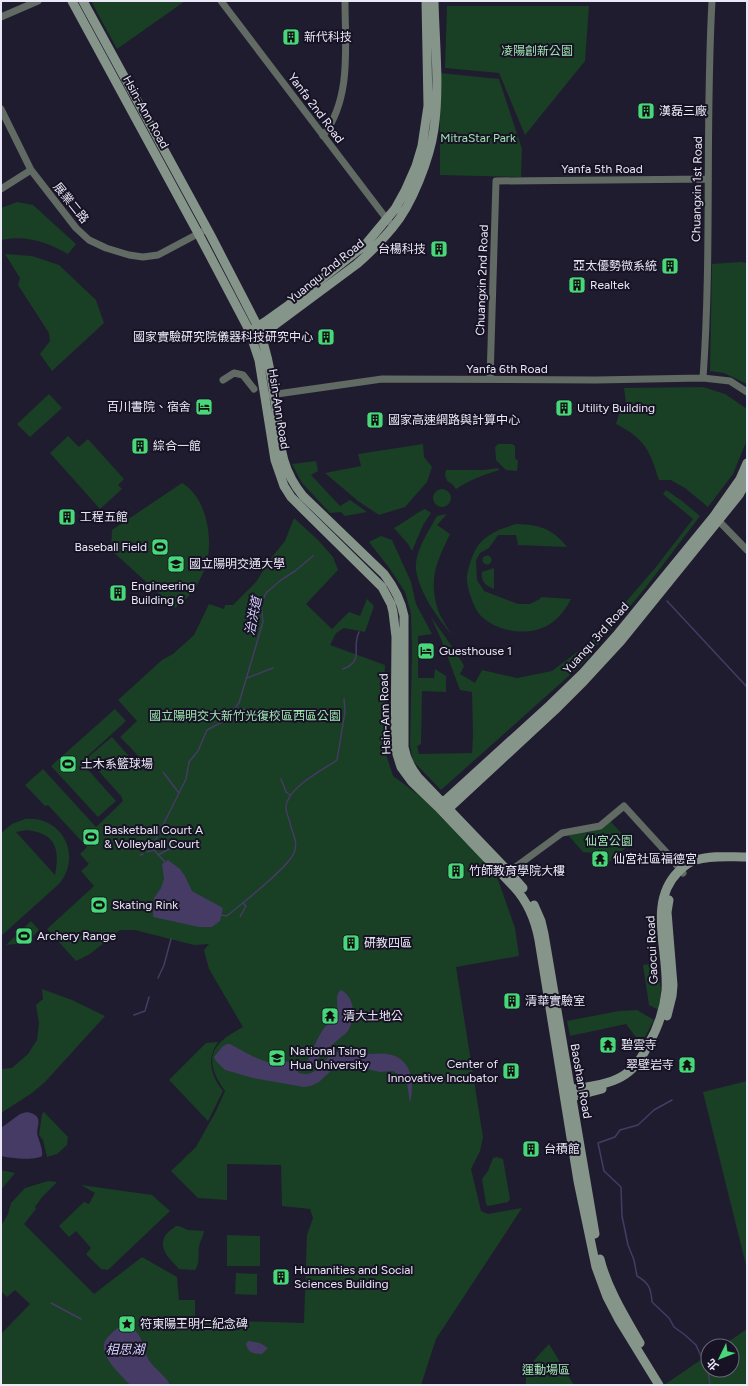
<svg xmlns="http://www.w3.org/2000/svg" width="748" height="1386" font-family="Figtree,'Noto Sans TC',sans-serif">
<rect width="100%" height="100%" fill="#201c2f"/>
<!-- green -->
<path fill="#193f24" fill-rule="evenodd" d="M91 1H185L117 49Z
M447 6H589L585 61 525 135 499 73 445 68Z
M440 73 499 79 522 149 521 177 440 175Z
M17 202 33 205 76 244 68 254C46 242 27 235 1 240V208Z
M5 254 32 256 59 265 96 300 104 323 52 371 40 354 50 341 49 333 18 285 20 278Z
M740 262 747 263V384L724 373 710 371 712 264Z
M703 387 725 394 747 409V440L733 474 708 507 685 488 671 480H659C649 449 645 439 616 424L619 414 627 410 624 388Z
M49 394 62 408 30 437 17 424Z
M68 436 79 447 88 439 124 479 118 485 122 489 100 509 50 453Z
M423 444 424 457 432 467 427 482 405 507 379 515 358 501 325 473 361 466 358 454Z
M498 444H512L515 446V458L518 461 517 471 506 470 496 460 495 447Z
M316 461 318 471 311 475 340 506 350 500 367 512 345 516 341 512 330 513 302 483 292 464Z
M498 468 499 470C483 475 470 480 456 489L452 484 447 481 445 475 446 470H484Z
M182 483C205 496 212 533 208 557 207 566 202 576 198 583 193 593 184 601 175 608L111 550 112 530Z
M433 498a9 9 0 1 1 18 0a9 9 0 1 1-18 0Z
M666 490 682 501 700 516 646 587 581 665 441 790 413 761 410 745 412 652 411 613 405 592 390 569 369 542 381 536 392 540 411 582 416 604 432 634 418 636V678H434L435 669 446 676V692L422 691 421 744 417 746 419 754 472 753 473 736 472 692 460 690 441 639 431 617C442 633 455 649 464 666L460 674 475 683 482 670 517 678 552 671 592 641 656 567 693 519 663 494Z
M425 509 431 513 423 525 412 551 408 544 394 528C405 522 414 514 425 509Z
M447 514 437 525 450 534C437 562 428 578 438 610 441 618 447 627 452 635 437 617 420 594 416 570 414 553 429 530 437 516Z
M294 518 318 540 333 557 338 570 306 604 332 629 349 612 360 616 367 599 374 606 365 632 344 628 336 633 330 645 385 665 384 688 388 689 384 748 393 776 427 801 496 874 515 928 519 956 456 967 483 1137 480 1151 471 1169 481 1211 488 1214 522 1208 436 1339 421 1385H1V1334L30 1304 15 1290 7 1297 1 1291V1229L2 1224 8 1214 11 1203 25 1188 48 1181 57 1182 42 1197 35 1207 36 1209 24 1224 94 1294 142 1257 177 1277 179 1300H195V1320L304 1323 307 1235 313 1218 310 1209 282 1206 281 1165 227 1164V1200L198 1198 171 1171 196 1147 216 1111 225 1091C202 1059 211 1044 243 1027L209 969 204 950 209 944 194 945 135 930H120L90 954 76 961 47 929 94 886 81 871 89 864 80 854 87 847 48 805 45 806 25 785 43 769 96 827 123 801 121 796 87 758 112 737 142 771C145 758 128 746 120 737L137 721 118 700 162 660 173 654 194 635 209 604 224 609 225 605H233L256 582 272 557 285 541Z
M516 524C540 525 552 528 567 547L518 545 516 535H498L489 548 480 553 476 560 477 580 484 591 518 604H530L540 599 541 597 571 599C558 625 537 636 508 630 499 628 488 623 481 616 474 609 466 587 467 576 469 564 474 548 483 540 493 531 504 528 516 524Z
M482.5 560a4.5 4.5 0 1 1 9 0a4.5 4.5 0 1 1-9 0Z
M494 568V589C485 585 481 582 482 572Z
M115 709 126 721 81 762 116 801 98 817 51 766Z
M25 819C62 815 83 856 59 884L1 936V833L12 824ZM27 830C56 834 60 848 55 875L16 832Z
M610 821 631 843 607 864 605 862 604 854 583 852 568 835Z
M31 921 39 930 26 943 6 945Z
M656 963 661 989 659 1010 649 1005 643 965Z
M42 989 72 1000 105 1016 45 1082 32 1093 1 1113V1069L12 1068 28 1054 37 1040 39 1023 36 1005 43 999Z
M637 1010 654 1020 641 1044 626 1024 570 1036 567 1021 619 1011Z
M218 1042C206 1060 211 1075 223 1091L208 1121 169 1080 206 1043Z
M747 1081V1269L703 1092Z
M44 1112 68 1137 67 1145 57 1154 47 1157 43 1140 39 1135 42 1114Z
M497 1157 503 1159 510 1199 508 1202 488 1206 486 1204 482 1179 488 1171 493 1158Z
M1 1170 15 1173 1 1190Z
M81 1185 152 1195 170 1211 108 1270 101 1269 86 1254 91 1248 76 1231 69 1237 59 1226 84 1202 89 1204 95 1193Z
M176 1226H179L188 1230 204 1231C203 1237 200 1241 199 1247 198 1255 200 1264 195 1270L179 1269C172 1261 159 1251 164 1238 166 1233 172 1229 176 1226Z
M227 1235 260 1236V1266H227Z
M236 1273 257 1274V1295L235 1294Z
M747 1329V1385H664L708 1355V1370H732V1346H722Z
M549 1344 574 1385H526C524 1368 539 1355 549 1344Z"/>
<!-- water -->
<path fill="#453b65" d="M168 860 180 869 185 876 192 891 223 908 220 921 212 927H199L153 917 154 898 161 888 164 879 162 864Z
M341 990C355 997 356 1018 348 1031 346 1034 342 1036 339 1039 330 1046 322 1055 314 1063L311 1064 307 1062C312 1051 317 1038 324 1028 329 1023 333 1019 336 1013 340 1004 333 996 341 990Z
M227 1044H230C241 1050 261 1062 273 1063 279 1063 284 1060 289 1062 294 1064 297 1069 299 1073 320 1079 322 1056 337 1052 348 1050 360 1052 371 1054 376 1054 382 1053 387 1054 412 1057 415 1083 410 1103L407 1083 401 1076 393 1071 380 1072 350 1065 333 1069 319 1082 311 1086 304 1087 253 1078 225 1070 216 1061 214 1057 222 1047Z
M27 1112C47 1116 34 1127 38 1137 40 1144 43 1149 42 1156 34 1161 10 1158 1 1156V1128L20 1114Z
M128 1325C147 1337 140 1349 151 1363 157 1371 166 1376 170 1385H130C122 1376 101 1358 104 1344 105 1338 115 1330 120 1326Z
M248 1341 260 1343 268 1348 262 1354C253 1354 248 1353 246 1344Z"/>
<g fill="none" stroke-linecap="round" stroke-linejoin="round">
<!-- stream -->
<path stroke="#453b65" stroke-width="1.5" d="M667 601 747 687
M343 669C365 661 351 648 359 632
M247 678 273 668
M235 708 270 714
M163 772 179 793
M281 779 286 792 290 795
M147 852 153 850
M140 855 143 854
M158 855 173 847
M165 862 154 850V843L186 779 189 762 198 751 207 730 224 721 239 703 263 622 261 604 266 593 281 580 295 571 313 556
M221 915 227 916C241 904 288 868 294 853 298 844 294 836 291 827 290 821 287 815 286 809 284 789 323 770 337 760L345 712 344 699
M240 917 246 906 243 903
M158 978 164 965 171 939
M134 1015 145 1011 149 997
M672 1100 654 1110 638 1125 620 1130 615 1137 598 1143 604 1171 621 1187 622 1216 628 1245 634 1260 637 1276C649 1283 651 1288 652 1302L669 1318 674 1327 685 1335 696 1345 701 1356 707 1364 708 1368
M51 1303 81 1319
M708 1370 710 1385"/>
<!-- street -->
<path stroke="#616a63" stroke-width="7" d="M221 1 389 222
M1 17 38 1
M1 109 31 170 76 228 89 240 106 248 129 255 143 257 158 255 207 229
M323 136C352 98 345 46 345 1
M1 189 31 170
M703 378C712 253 705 127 712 1
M490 379 496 181 708 179
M223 380 234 373 243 375 254 389
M270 395 382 379 596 380 703 378 730 381 747 392
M715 517 747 550
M506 874 562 833 600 826 624 806 666 852 683 873"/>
<!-- secondary -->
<path stroke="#869589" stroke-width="9" d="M72 1 198 233 249 330 259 360 275 460 284 486 291 497 301 507 382 587 391 604 393 612 396 637 395 748 401 767 412 782 438 807 514 887C528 902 535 919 539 940L578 1181 596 1267 607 1297 619 1320 659 1385
M83 1 211 236 258 327C266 348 271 372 274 395 281 434 276 463 303 496L384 574C394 587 401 600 404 616V747C406 759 410 767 418 777L509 872 523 888
M253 329 265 322 286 307 365 245 395 209 405 191 416 166 422 146 428 106 426 1
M256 339 357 264C370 253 382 240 393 227 412 205 430 158 434 129 440 87 435 44 434 1
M439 806 550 705 583 673 616 636 714 516 740 479 747 463
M445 812 555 710 584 681 621 641 739 495 747 481
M534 905 541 921 544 934 595 1234
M667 1016 672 996 673 985 667 912 669 900
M566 1090C584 1087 605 1086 621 1077 634 1070 642 1058 648 1045 658 1028 664 1010 666 991 669 952 647 903 678 872 683 867 689 862 696 860 712 855 730 857 747 857
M568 1098 602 1089
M600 1259C607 1288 625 1317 640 1343"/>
</g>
<!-- icons -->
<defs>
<g id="building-square" transform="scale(0.9)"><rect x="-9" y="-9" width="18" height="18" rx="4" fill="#48d779" stroke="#171325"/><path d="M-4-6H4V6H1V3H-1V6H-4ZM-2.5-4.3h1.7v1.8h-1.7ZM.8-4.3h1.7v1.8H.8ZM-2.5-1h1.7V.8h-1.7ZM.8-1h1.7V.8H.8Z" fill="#111"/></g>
<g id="hotel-square" transform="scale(0.9)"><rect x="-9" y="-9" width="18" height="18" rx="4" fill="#48d779" stroke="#171325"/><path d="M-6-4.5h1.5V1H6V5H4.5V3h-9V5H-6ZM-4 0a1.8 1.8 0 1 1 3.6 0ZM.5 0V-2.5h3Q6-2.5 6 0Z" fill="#111"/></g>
<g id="stadium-square" transform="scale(0.9)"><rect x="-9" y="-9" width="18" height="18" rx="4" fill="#48d779" stroke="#171325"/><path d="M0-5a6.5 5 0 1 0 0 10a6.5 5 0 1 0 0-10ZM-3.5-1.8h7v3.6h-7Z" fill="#111"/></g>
<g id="university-square" transform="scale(0.9)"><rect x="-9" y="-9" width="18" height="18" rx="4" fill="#48d779" stroke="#171325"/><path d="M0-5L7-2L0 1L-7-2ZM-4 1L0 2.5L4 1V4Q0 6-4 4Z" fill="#111"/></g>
<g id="temple-square" transform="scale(0.9)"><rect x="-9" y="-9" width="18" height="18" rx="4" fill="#48d779" stroke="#171325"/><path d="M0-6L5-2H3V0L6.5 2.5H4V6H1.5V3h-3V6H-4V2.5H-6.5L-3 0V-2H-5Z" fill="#111"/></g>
<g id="sight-square" transform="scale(0.9)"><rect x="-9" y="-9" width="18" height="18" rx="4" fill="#48d779" stroke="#171325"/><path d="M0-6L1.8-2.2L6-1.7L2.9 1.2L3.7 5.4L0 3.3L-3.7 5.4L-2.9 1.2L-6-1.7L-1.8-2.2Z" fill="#111"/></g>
</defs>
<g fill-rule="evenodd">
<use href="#building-square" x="291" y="37"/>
<use href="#building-square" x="646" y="111"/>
<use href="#building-square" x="439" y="249"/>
<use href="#building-square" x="670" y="266"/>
<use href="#building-square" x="577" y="285"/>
<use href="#building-square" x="326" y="337"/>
<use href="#hotel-square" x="204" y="407"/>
<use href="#building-square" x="564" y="408"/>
<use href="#building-square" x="375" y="420"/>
<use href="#building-square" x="140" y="446"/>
<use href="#building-square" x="67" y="517"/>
<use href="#stadium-square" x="160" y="547"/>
<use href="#university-square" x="176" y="564"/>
<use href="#building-square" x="118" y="593"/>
<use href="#hotel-square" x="426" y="651"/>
<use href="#stadium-square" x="68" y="764"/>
<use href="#stadium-square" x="91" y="837"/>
<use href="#temple-square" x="600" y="859"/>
<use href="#building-square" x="456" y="871"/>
<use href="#stadium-square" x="99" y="905"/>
<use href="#stadium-square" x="24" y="936"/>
<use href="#building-square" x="351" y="943"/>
<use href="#building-square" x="512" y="1001"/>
<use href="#temple-square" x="330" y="1016"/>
<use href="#temple-square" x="608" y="1045"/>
<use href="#university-square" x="277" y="1058"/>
<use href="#temple-square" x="687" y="1065"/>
<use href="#building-square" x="511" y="1071"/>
<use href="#building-square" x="531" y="1149"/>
<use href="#building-square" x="281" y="1277"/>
<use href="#sight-square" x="127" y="1324"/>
</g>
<g text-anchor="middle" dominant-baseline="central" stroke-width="4" stroke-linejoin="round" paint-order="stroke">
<!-- poi labels -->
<g font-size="12" fill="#eae8f6" stroke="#171325" text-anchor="start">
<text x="304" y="37">新代科技</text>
<text x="659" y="111">漢磊三廠</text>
<text x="426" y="249" text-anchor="end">台楊科技</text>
<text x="657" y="266" text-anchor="end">亞太優勢微系統</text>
<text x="590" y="285">Realtek</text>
<text x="313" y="337" text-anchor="end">國家實驗研究院儀器科技研究中心</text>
<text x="191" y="407" text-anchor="end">百川書院、宿舍</text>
<text x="577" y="408">Utility Building</text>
<text x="388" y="420">國家高速網路與計算中心</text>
<text x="153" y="446">綜合一館</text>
<text x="80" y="517">工程五館</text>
<text x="147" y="547" text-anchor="end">Baseball Field</text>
<text x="189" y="564">國立陽明交通大學</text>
<text x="131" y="586">Engineering<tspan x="131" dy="14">Building 6</tspan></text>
<text x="439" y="651">Guesthouse 1</text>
<text x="81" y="764">土木系籃球場</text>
<text x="104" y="830">Basketball Court A<tspan x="104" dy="14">&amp; Volleyball Court</tspan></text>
<text x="613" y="859">仙宮社區福德宮</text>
<text x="469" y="871">竹師教育學院大樓</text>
<text x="112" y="905">Skating Rink</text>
<text x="37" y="936">Archery Range</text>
<text x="364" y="943">研教四區</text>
<text x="525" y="1001">清華實驗室</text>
<text x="343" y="1016">清大土地公</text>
<text x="621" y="1045">碧雲寺</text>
<text x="290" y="1051">National Tsing<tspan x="290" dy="14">Hua University</tspan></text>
<text x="498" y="1064" text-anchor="end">Center of<tspan x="498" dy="14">Innovative Incubator</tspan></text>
<text x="674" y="1065" text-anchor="end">翠壁岩寺</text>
<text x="544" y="1149">台積館</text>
<text x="294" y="1270">Humanities and Social<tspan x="294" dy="14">Sciences Building</tspan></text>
<text x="140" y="1324">符東陽王明仁紀念碑</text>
</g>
<!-- park labels -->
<g font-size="12" fill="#9ee4ae" stroke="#171325">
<text x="537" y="51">凌陽創新公園</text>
<text x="478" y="138">MitraStar Park</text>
<text x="245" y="716">國立陽明交大新竹光復校區西區公園</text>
<text x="609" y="841">仙宮公園</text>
<text x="546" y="1370">運動場區</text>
</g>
<!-- street labels -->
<g font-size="12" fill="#eae8f6" stroke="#171325">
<text transform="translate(316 108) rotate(53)">Yanfa 2nd Road</text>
<text transform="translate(146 112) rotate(61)">Hsin-Ann Road</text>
<text x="602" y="169">Yanfa 5th Road</text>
<text transform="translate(697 189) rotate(-89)">Chuangxin 1st Road</text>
<text transform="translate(71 203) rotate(51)">展業二路</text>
<text transform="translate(326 271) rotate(-39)">Yuanqu 2nd Road</text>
<text transform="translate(482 280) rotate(-88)">Chuangxin 2nd Road</text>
<text x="507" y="369">Yanfa 6th Road</text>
<text transform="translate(279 409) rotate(81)">Hsin-Ann Road</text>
<text transform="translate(596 638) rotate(-48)">Yuanqu 3rd Road</text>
<text transform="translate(385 714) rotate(-92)">Hsin-Ann Road</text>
<text transform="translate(652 950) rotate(-93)">Gaocui Road</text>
<text transform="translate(581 1081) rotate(80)">Baoshan Road</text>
</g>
<!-- water labels -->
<g font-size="13" font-style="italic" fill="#d5cefa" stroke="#171325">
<text transform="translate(253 616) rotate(-79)">治洪道</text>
<text x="125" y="1349">相思湖</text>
</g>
</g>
<!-- border -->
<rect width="748" height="1386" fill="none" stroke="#eae8f6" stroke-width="4"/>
<!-- north arrow -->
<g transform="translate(720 1358) rotate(227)"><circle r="19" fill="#171325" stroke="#6b6879"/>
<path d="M0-3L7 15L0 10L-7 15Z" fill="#48d779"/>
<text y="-6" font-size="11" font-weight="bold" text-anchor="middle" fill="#eae8f6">北</text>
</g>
</svg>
